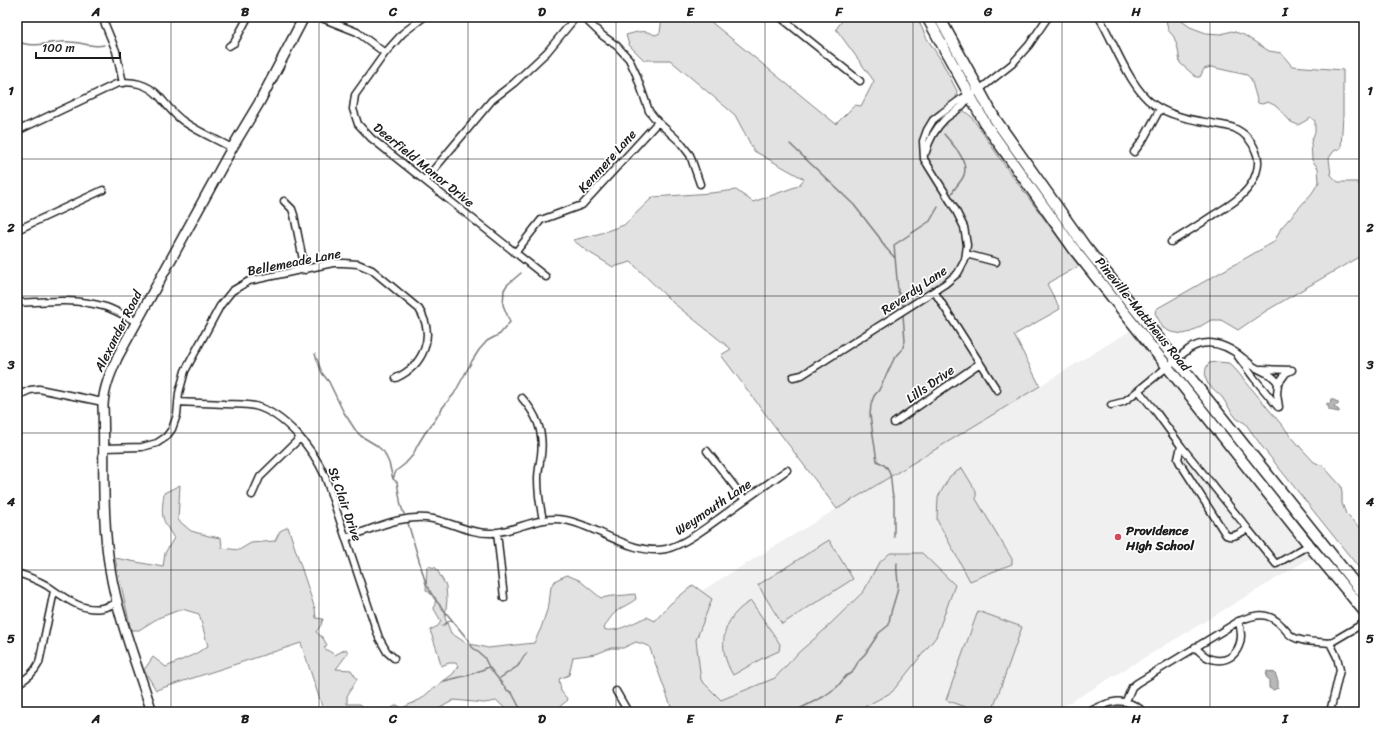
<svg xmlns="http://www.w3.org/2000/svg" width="1381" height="729" font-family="Sriracha,sans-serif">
<rect width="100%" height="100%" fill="#fff"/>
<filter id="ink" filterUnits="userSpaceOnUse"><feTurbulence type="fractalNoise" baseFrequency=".025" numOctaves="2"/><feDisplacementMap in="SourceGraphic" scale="8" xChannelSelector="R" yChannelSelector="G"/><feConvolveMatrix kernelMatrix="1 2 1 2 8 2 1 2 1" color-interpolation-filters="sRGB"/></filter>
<g filter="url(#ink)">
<!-- built -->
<path fill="#f0f0f0" d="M1130 331 1312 557 1054 712H690L640 628Z"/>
<!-- green -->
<path fill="#e2e2e2" stroke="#7f7f7f" d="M662 17H705L836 124 855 105 861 106 874 81 836 29 845 17H917L926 37 941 60 957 91 956 98 964 111 971 116 1008 170 1079 266 1047 284 1060 309 1014 335 1040 386 837 509 721 355 731 349 672 302 631 262 613 267 587 251 573 240 598 234 624 225 653 197 711 193 736 190 753 202 798 186 804 179 754 151 735 115 670 60H644L629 45 626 35C637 32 645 29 655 35L660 33Z
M1163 17H1176L1190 27 1206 33 1221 34 1232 31 1244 35 1269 51 1281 53 1292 66 1343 70V115L1341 148 1334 151 1329 158 1331 175 1338 182H1357L1364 192V255H1362L1266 311 1238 330 1221 320H1211L1191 332 1183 334 1171 332 1163 328 1155 313 1156 309 1274 242 1281 228 1312 193 1319 182 1318 168 1312 160 1311 142 1315 132V121L1310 117 1307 120 1298 125 1291 122 1276 106 1268 102 1262 104 1258 103 1251 79 1247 75 1211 67 1204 69 1200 77H1196L1180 63 1178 49 1174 37 1168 30 1166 20Z
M1217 362 1229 363 1236 370 1301 448 1314 462 1323 466 1341 486 1342 493V503L1346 514 1357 525 1364 530V574L1263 448 1245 423 1237 419 1231 411 1222 397 1208 384 1205 377 1206 368 1209 363Z
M962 468 976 491V499L1012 559V564L970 581 937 520 938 497 950 476Z
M180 485 178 520 191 531 209 536 221 538 222 548 239 550 251 543 275 541 280 531 288 527 315 609 316 618 323 619 321 625 316 632 323 638 327 645 324 648 335 655 346 649 348 653 336 669 351 670 357 679 347 696V704H360L365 708 390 709 397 705 402 708 421 699 430 691 453 674 458 666 456 663H449L441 666 438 653 430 630 438 626 441 621 434 609 436 598 426 590 427 566 436 568 446 586 447 600 445 618 451 633 466 643 488 648 534 643 541 628 549 604 551 586 556 580 567 575 579 580 601 598C613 595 623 596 635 594L636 599C630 604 623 606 617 611 612 615 606 623 604 629 615 634 636 621 647 617L655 621 670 604 693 585 712 599 696 640 701 680 721 700 775 678 799 652 821 633 864 591 878 564 890 553H922L955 585 936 637 892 692 855 712H673L649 646 636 642 623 648H611L596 654 573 657 569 675 559 679 561 691 568 700 558 708 559 712H509L497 701 484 703 454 700 433 712H324L301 643 156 690 144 670 153 657 166 667 195 654 208 646 199 614 182 609 158 618 139 630H131L115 558 163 567 165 553 174 538C161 518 161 517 164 493Z
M829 540 853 579 782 624 758 585Z
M751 601 780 644 779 651 761 659 733 675C716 647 722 617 751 601Z
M978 611 1022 627 992 712H980L946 700Z"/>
<!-- water -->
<path fill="#b8b8b8" stroke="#7a7a7a" d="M1331 399 1338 402V405H1335L1334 407 1339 410V412L1329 410V408L1327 405V403L1330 404Z
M1267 671 1275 673 1278 681V688L1273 690 1269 688V679L1266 677Z"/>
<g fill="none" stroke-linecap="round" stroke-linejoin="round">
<!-- stream -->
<path stroke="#7a7a7a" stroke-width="1.5" d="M17 41C34 50 52 40 70 42 81 42 94 48 104 45
M944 134C952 144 969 160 964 175 962 181 955 187 952 193
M790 144 854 205 879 237 885 247 895 258
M903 305 898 291 894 245 930 221 938 207
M315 354 322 373 329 382 343 411 356 431 361 436 376 445 384 452 389 463 393 479 397 482 401 506 404 514
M393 479 396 471 405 464 413 455 417 446 425 433 435 420 443 407 454 394 472 361 479 350 487 341 500 334 510 322 503 305 504 290 507 285 521 273
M408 523 426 584 434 598 469 641 472 647 484 657 489 667 507 690 512 693 522 712
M894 537V499C890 490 893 478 888 469 886 466 881 463 877 461L870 415 871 404 874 396 879 390 894 359 902 350 905 341 903 315
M442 626 451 620
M500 678 518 666 524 656 527 653
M444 681 469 675 489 667
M798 712 801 708 823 697 837 687 846 676 852 673 859 660 865 654 879 633 889 625C889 611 897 599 898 585 898 577 896 570 897 563"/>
<!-- street casing -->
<g stroke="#1c1c1c" stroke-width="9">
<path id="street" d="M102 17 116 51 123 83
M319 17 357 32 385 53
M424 17 403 33 385 53 355 95 353 109 358 124 371 138 546 277
M583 17 603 36 617 46 629 59 636 74 649 111 658 122 680 142 690 155 700 184
M780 17 860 81
M1099 17C1114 42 1130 88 1153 104 1171 117 1195 120 1216 124 1222 125 1228 126 1234 128 1245 133 1252 140 1256 152 1262 165 1254 183 1244 193 1236 202 1225 208 1215 214 1200 224 1186 233 1171 242
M229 46 234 43 248 17
M17 131 116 84C131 79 149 85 159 96 167 105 173 114 183 121 198 132 216 139 232 148
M926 152C929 140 936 128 945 119 956 110 962 109 970 95
M1134 152 1143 140 1160 109
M425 180 492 100 514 83 547 52 576 17
M284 201 292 209 294 215 305 270
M17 230 103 190
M515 253 541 220 582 205 658 122
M966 254 996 262
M934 291 997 390
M17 303C47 301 77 298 106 307 117 311 127 317 137 322
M1237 355 1254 378 1278 407
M1261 369 1292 370
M793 377 802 375 945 284 958 273 965 260 967 245 964 227 954 207 924 159 923 141 927 130 933 120 942 113 961 99 979 90 1012 64 1029 45 1048 17
M1278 384 1286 373 1292 370
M1139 391 1156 412 1181 446 1178 459 1180 463 1226 535C1233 539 1241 532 1248 529L1276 564 1309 545
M17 396 30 390 39 389 103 402
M522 398C537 415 544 432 541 455 540 463 538 471 538 479 538 493 540 506 543 520
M178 402C194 403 209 403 224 404 234 404 245 404 255 406 285 414 313 449 325 476L379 638 387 652 394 658
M1111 405 1123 402 1129 398 1189 349C1208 337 1227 345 1243 358 1247 361 1250 364 1253 366 1262 372 1274 374 1278 384L1277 394 1279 407
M894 423 980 363
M1181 446 1248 529
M104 448 142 447 157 443 166 437 172 429 177 415 179 393 185 371 220 306 232 291 249 281 333 263H343L358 264 372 270 419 309C436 336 424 365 396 378
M707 451 745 500
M252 495 260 477 300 438
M497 532 504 598
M346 538C373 529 404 513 433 519 453 523 471 534 492 533 517 531 539 515 565 520 598 526 632 556 666 549 686 544 708 526 725 514 746 499 766 485 787 470
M17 573C27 576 37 580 46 585 63 596 80 612 102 608 107 607 112 605 117 603
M1330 643 1337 657 1340 670 1330 712
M1195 647C1200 652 1204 657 1211 659 1235 666 1247 641 1238 621
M17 684C27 679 34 673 39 663L54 591
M616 691 628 712
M1126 701 1132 687 1137 683 1239 621C1256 614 1268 611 1282 626 1285 629 1289 635 1293 637 1303 643 1318 641 1330 643L1364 623
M1089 712C1109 701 1125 695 1144 712"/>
</g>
<!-- secondary casing -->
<g stroke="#1c1c1c" stroke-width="12">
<path id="secondary" d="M152 712C137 665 118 618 110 569 101 515 105 460 103 405 104 387 111 372 118 356L232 148 259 103 304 17"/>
</g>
<!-- primary casing -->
<g stroke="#1c1c1c" stroke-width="13">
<path id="primary" d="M927 17 986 125 1076 252 1313 550 1364 611
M939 17 995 119 1084 245 1364 595"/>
</g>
<!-- street -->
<use href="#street" stroke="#fff" stroke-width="6"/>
<!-- secondary -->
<use href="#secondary" stroke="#fff" stroke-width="9"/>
<!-- primary -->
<use href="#primary" stroke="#fff" stroke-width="10"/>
</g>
</g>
<!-- grid -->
<path fill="none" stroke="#1c1c1c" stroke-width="1" stroke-opacity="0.55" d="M171 17V712M319 17V712M468 17V712M616 17V712M765 17V712M913 17V712M1062 17V712M1210 17V712M17 159H1364M17 296H1364M17 433H1364M17 570H1364"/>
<!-- markers -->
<circle fill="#d1495b" stroke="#fff" stroke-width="1.5" cx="1118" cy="537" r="4"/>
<g text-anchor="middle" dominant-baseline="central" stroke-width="3.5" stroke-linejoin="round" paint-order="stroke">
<!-- street labels -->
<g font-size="13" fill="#1c1c1c" stroke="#fff">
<text transform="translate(607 161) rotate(-48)">Kenmere Lane</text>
<text transform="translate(424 165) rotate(39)">Deerfield Manor Drive</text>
<text transform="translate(294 262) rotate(-11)">Bellemeade Lane</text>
<text transform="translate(914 290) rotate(-34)">Reverdy Lane</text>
<text transform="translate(1143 314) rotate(51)">Pineville-Matthews Road</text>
<text transform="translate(118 331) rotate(-63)">Alexander Road</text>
<text transform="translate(930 384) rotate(-35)">Lills Drive</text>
<text transform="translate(345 504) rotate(71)">St Clair Drive</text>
<text transform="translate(713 507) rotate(-34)">Weymouth Lane</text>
</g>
<!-- poi labels -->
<g font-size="13" font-weight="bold" fill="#1c1c1c" stroke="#fff" text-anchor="start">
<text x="1126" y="530">Providence<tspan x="1126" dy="15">High School</tspan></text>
</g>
</g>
<!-- margin -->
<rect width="1381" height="729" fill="none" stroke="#fff" stroke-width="44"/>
<!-- scale -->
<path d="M36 52v6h84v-6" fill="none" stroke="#1c1c1c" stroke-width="2"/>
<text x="42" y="52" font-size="12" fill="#1c1c1c" stroke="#ffffff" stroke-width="3" paint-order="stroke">100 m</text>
<rect x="22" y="22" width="1337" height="685" fill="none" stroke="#1c1c1c" stroke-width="1.5"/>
<g font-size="13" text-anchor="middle" font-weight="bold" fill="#1c1c1c">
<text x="96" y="16">A</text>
<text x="245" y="16">B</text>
<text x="393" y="16">C</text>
<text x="542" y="16">D</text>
<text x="690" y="16">E</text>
<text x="839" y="16">F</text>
<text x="988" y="16">G</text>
<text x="1136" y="16">H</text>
<text x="1285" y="16">I</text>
<text x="11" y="95">1</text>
<text x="1370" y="95">1</text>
<text x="11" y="232">2</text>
<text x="1370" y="232">2</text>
<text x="11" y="369">3</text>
<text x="1370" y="369">3</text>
<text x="11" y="506">4</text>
<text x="1370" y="506">4</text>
<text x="11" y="643">5</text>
<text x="1370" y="643">5</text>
<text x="96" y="723">A</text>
<text x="245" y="723">B</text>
<text x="393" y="723">C</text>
<text x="542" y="723">D</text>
<text x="690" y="723">E</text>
<text x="839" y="723">F</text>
<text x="988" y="723">G</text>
<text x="1136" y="723">H</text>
<text x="1285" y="723">I</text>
</g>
</svg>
